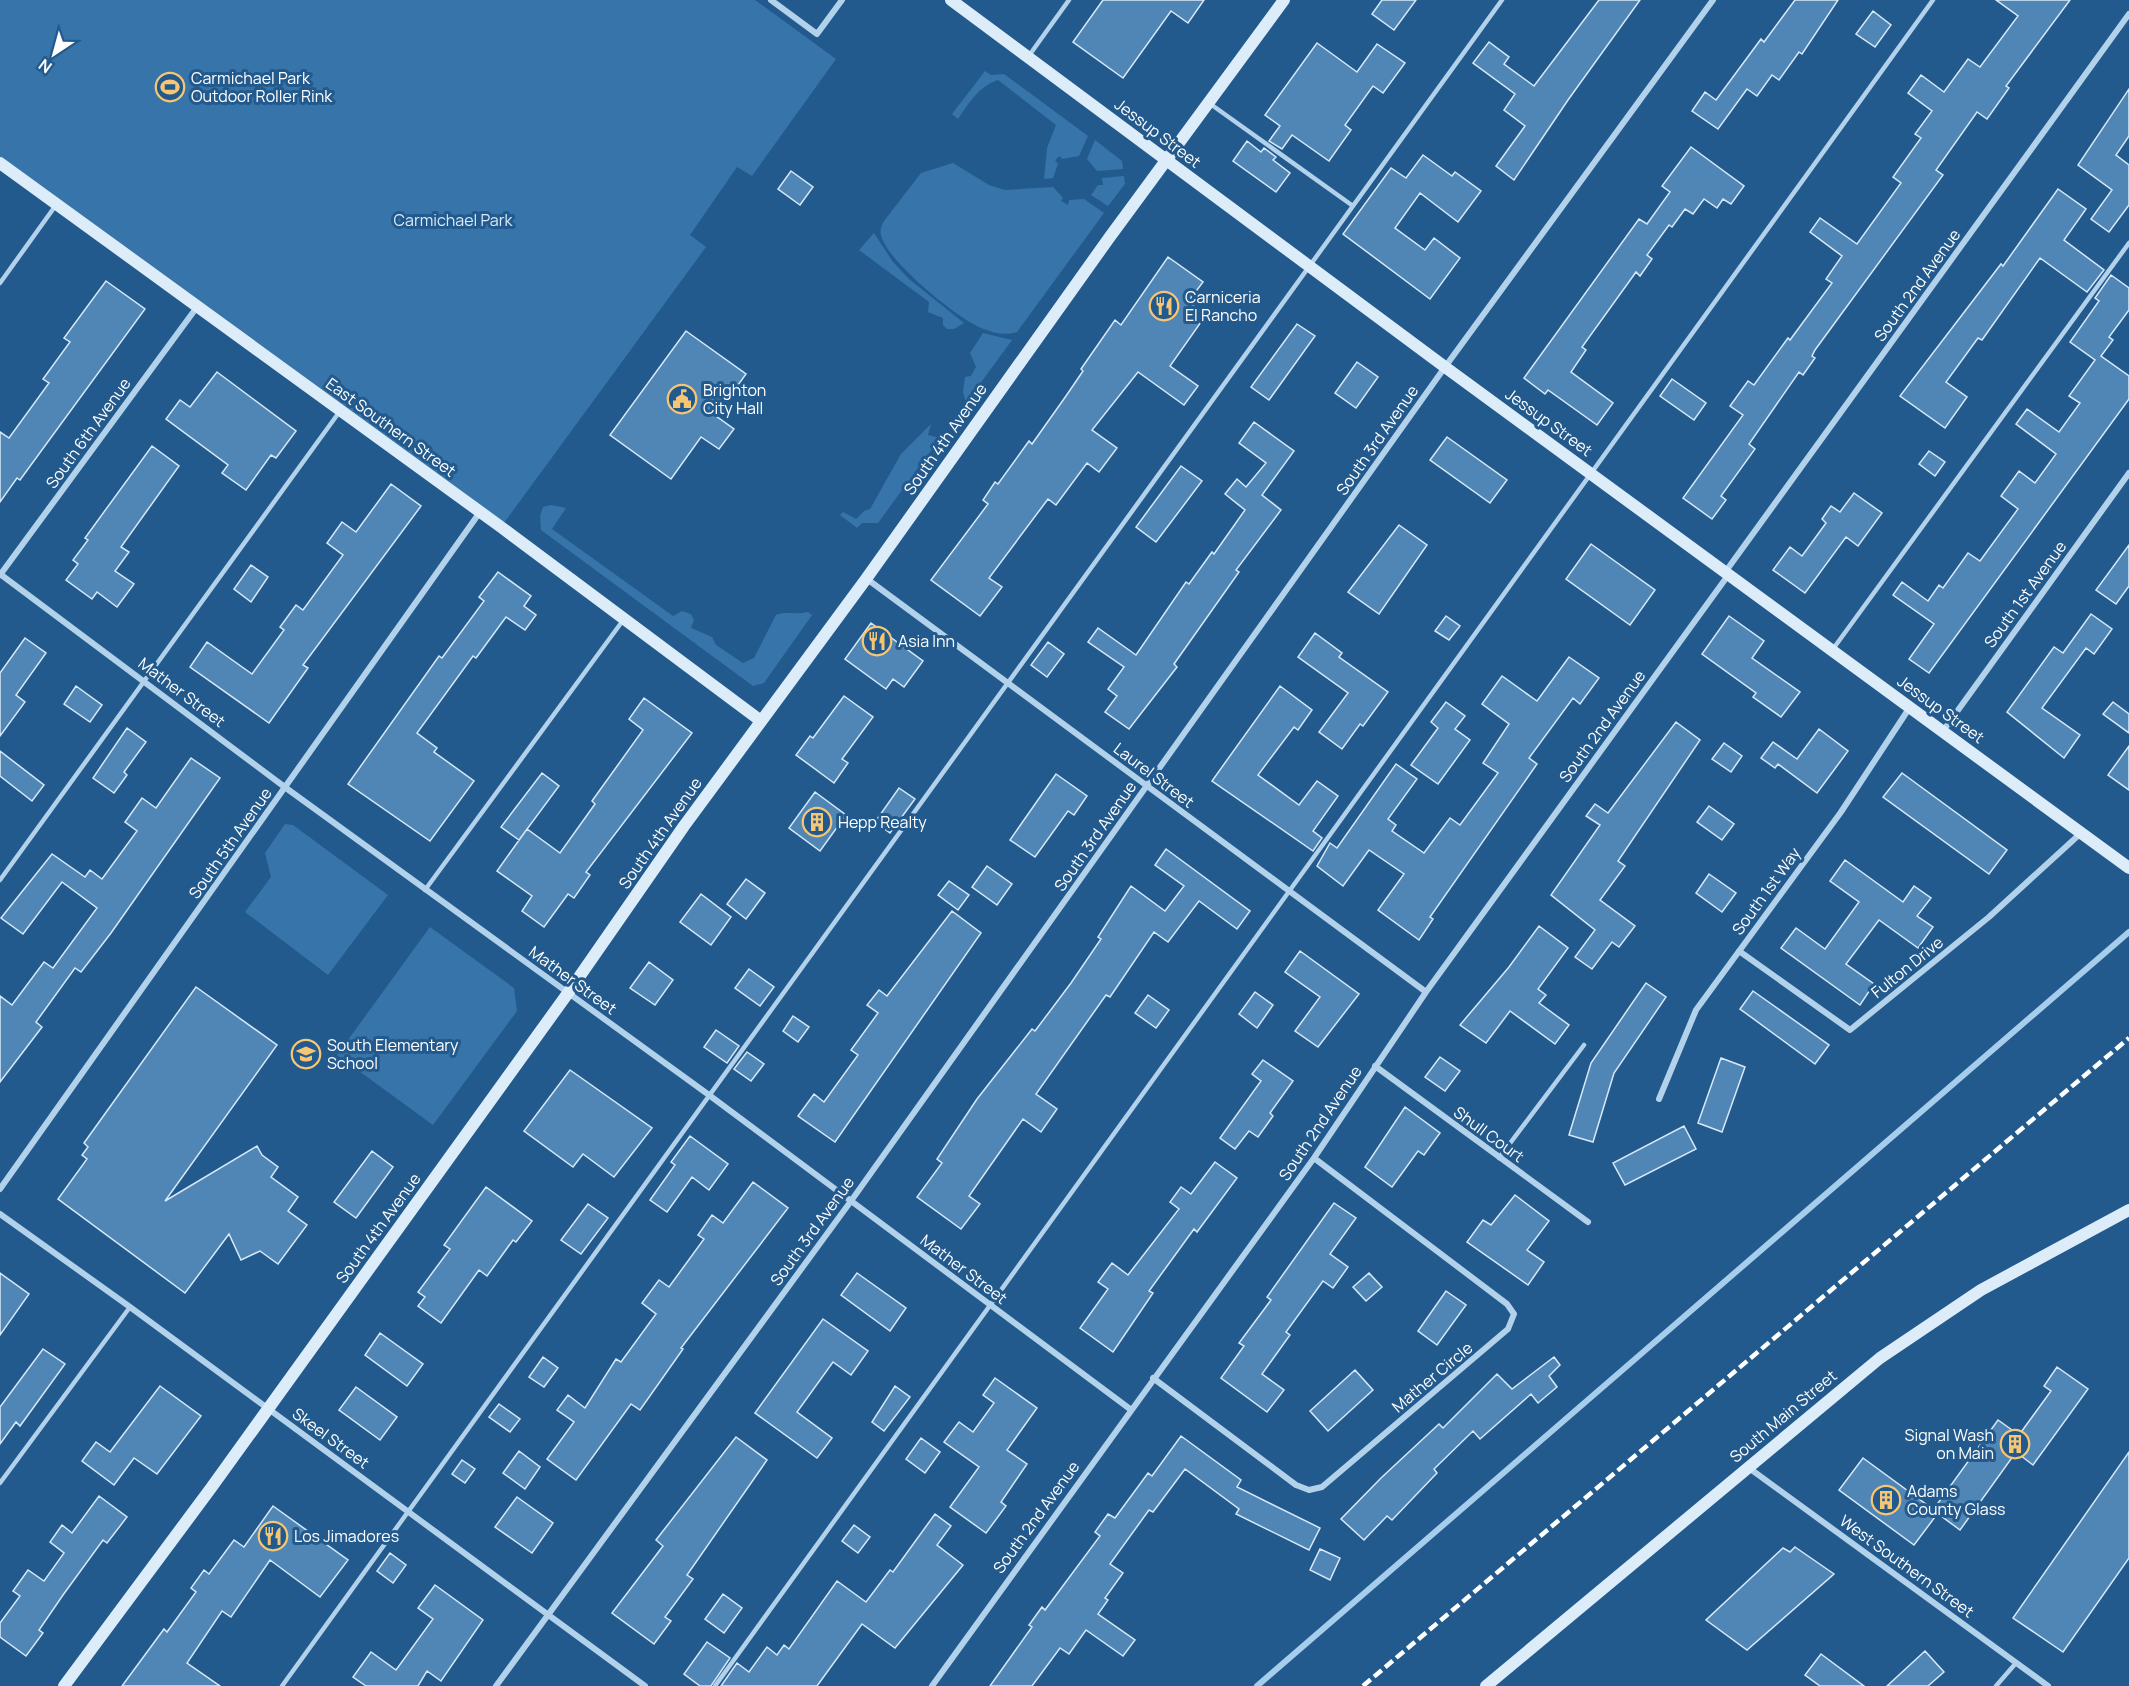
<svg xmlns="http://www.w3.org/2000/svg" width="2129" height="1686" font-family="Manrope,sans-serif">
<rect width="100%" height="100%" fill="#235a8d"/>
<!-- green -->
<path fill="#3774aa" d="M0 0H755L836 59 752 176 737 167 690 235 706 247 501 527 0 162Z
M985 71 991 75 1004 74 1088 136 1079 156 1062 159 1060 156 1055 160 1058 164 1053 178 1044 179 1047 148 1056 125 998 80C979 86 969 103 958 119L952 114Z
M1095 140 1122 161 1123 169 1097 171 1087 159Z
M953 163 989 185 1005 190 1053 187 1063 198 1061 201 1068 205 1069 200 1084 199 1104 213 1017 332C1005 336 993 333 981 328 957 318 890 263 882 238 879 231 881 227 884 221L921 173Z
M1124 176 1125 184 1108 206 1091 195 1098 185H1103L1102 178Z
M874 233 893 262 909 279 964 323 954 329H947L943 325V318L928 312 929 302 859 250Z
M983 333 1012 340 966 403 963 392 965 377 971 376 976 367 970 353Z
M931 424 928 435 940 438 878 523H862L857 528 840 515 843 512 856 519 864 511 870 509 901 454Z
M551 505 566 508 552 529 673 616 682 611 691 614 694 620 691 628 712 637 716 645 743 663 754 658 776 615C786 611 797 615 808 612L812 615 764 683 753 686 541 530 540 516 543 507Z
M285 824 293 825 388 895 328 975 245 912 271 877 265 853Z
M430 927 514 988 517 1011 433 1125 337 1055Z"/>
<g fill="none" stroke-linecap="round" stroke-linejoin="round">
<!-- stream -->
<path stroke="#a6cdec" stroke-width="6" d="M1257 1686 2129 932"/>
</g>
<!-- building -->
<path fill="#5086b6" stroke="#d7e9f8" stroke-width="1.5" d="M1103 0H1204L1188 23 1171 11 1123 78 1073 42Z
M1382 0H1416L1394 30 1372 14Z
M1599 0H1640L1568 100 1514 180 1496 166 1525 126 1504 110 1515 94 1473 63 1489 42 1509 57 1504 64 1534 86Z
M1795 0H1838L1802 54 1799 52 1779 80 1772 75 1757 96 1747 89 1718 129 1692 111 1705 92 1716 100 1761 39 1764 42Z
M1996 0H2070L2006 86 2009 88 1987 119 1977 112 1936 170 1943 175 1815 350 1812 356 1815 358 1803 375 1799 372 1749 444 1755 449 1721 496 1726 500 1712 519 1683 498 1743 415 1730 406 1748 381 1754 385 1788 338 1790 340 1832 283 1826 279 1842 256 1810 232 1820 218 1857 244 1901 183 1893 177 1921 138 1915 134 1932 111 1908 93 1921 75 1944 92 1968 59 1980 67 2018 16Z
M1873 11 1891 25 1875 47 1856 34Z
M1317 43 1357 72 1377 44 1405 63 1383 93 1373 86 1345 125 1351 130 1329 161 1292 135 1282 149 1269 141 1280 126 1265 115Z
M2129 89V136L2116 155 2129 165V205L2109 232 2091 219 2112 190 2078 165Z
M1247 141 1261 152 1264 148 1276 157 1273 160 1290 173 1276 192 1233 161Z
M1691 147 1744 186 1731 204 1723 199 1717 208 1704 199 1693 214 1685 209 1672 227 1669 225 1647 255 1652 259 1640 276 1636 272 1582 347 1586 350 1571 372 1613 403 1597 425 1548 390 1545 394 1524 378 1639 219 1647 224 1670 192 1662 186Z
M1423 155 1452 176 1455 172 1481 191 1458 222 1420 193 1395 228 1425 250 1434 238 1460 258 1430 299 1343 234 1391 168 1406 178Z
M791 171 813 187 800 205 778 189Z
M2058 189 2086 209 2064 240 2104 270 2087 292 2040 258 1982 340 1978 338 1946 382 1967 397 1945 428 1900 396 2001 264 2003 266Z
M1168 257 1203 282 1188 302 1206 315 1170 366 1198 386 1184 405 1138 372 1092 430 1117 448 1099 472 1087 463 1056 505 1048 499 989 578 1002 587 980 616 931 580 988 504 983 500 995 482 998 484 1029 441 1032 444 1066 396 1083 371 1081 369 1115 320 1121 325Z
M2111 275 2129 288V310L2109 337 2113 340 2101 356 2129 376V399L1929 673 1909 659 1934 624 1893 595 1902 582 1928 601 1939 585 1943 588 1968 553 1980 561 2018 509 2001 496 2019 471 2035 483 2056 454 2016 424 2027 409 2059 432 2080 403 2069 396 2095 360 2070 342 2099 301 2095 298Z
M106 281 145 309 20 480 17 478 0 502V432L9 438 49 383 43 379 70 342 64 338Z
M1297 324 1315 336 1269 400 1251 387Z
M686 331 746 374 716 416 734 429 719 449 701 437 671 479 610 435Z
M1357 362 1378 377 1356 408 1335 393Z
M217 372 296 431 276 458 271 455 246 490 222 473 228 465 166 419 180 400 190 407Z
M1672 379 1706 403 1694 420 1660 396Z
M1254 422 1294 451 1262 495 1281 510 1236 570 1239 572 1174 664 1177 667 1129 729 1105 712 1117 696 1108 689 1124 667 1088 642 1098 628 1136 655 1186 582 1189 584 1212 552 1214 554 1245 510 1225 494 1237 479 1246 487 1266 463 1239 443Z
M1447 437 1507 480 1490 503 1430 460Z
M152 446 179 466 121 547 129 552 115 571 134 584 117 607 97 592 92 599 66 580 78 564 73 560 88 540 85 538Z
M1929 451 1945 462 1935 476 1919 464Z
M1181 466 1202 481 1156 542 1136 527Z
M391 484 421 506 303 665 308 668 269 723 190 667 207 642 252 674 284 630 280 627 296 605 303 610 343 555 327 543 342 522 356 532Z
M1854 493 1882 513 1858 546 1846 537 1805 593 1773 570 1790 547 1802 556 1826 523 1822 519 1831 506 1840 512Z
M1399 525 1427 545 1379 614 1348 592Z
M1591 544 1655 590 1630 625 1566 579Z
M2129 545V586L2116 604 2096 590Z
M251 565 268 577 251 602 234 589Z
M498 572 531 596 524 606 536 615 525 630 506 617 476 658 473 656 417 733 437 748 434 752 474 781 430 841 348 784 439 656 442 658 484 601 479 597Z
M2091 614 2112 629 2094 654 2086 648 2042 708 2080 735 2064 758 2007 712 2054 647 2063 653Z
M1446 616 1460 626 1449 640 1435 631Z
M1729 616 1764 641 1752 658 1800 692 1781 717 1753 697 1756 693 1702 654Z
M871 623 923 661 904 687 893 679 886 689 845 659Z
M1315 633 1342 653 1339 657 1388 692 1363 726 1360 724 1342 749 1319 732 1348 693 1298 657Z
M25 638 46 653 16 695 25 702 0 736V673Z
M1048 642 1064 654 1047 677 1031 665Z
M1569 657 1599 678 1580 704 1573 698 1529 758 1537 764 1430 917 1433 919 1419 940 1378 910 1404 874 1369 850 1343 886 1317 866 1330 843 1337 848 1396 764 1417 779 1388 819 1396 825 1392 831 1424 853 1450 818 1460 825 1498 773 1483 763 1509 724 1482 704 1502 676 1537 701Z
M76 686 102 705 90 722 64 704Z
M1280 686 1312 710 1298 730 1294 727 1258 775 1299 805 1317 781 1338 796 1313 831 1322 838 1313 851 1212 781Z
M844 696 873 717 842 759 848 763 834 783 796 755 810 736 813 738Z
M644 698 692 733 586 872 590 875 574 898 568 894 544 927 522 911 532 896 497 871 527 829 560 853 595 804 592 801 643 730 629 719Z
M1446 702 1465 716 1455 729 1470 740 1438 784 1411 765 1438 728 1431 722Z
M2113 702 2129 714V733L2103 714Z
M1676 722 1700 740 1618 861 1625 866 1600 900 1635 926 1619 947 1612 942 1592 969 1575 957 1595 930 1551 895 1600 825 1586 816 1595 804 1608 813Z
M127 728 146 742 124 772 127 775 114 793 93 778Z
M1819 729 1848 751 1817 793 1778 764 1775 768 1761 758 1773 742 1797 759Z
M1724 743 1742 756 1731 772 1712 759Z
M2129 746V790L2108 775Z
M0 751 44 785 32 801 0 776Z
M191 758 220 778 111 933 81 972 75 968 36 1022 42 1027 0 1082V996L12 1005 44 962 53 968 97 908 62 882 23 934 1 918 52 854 85 877 90 870 102 879 137 831 125 822 142 798 156 808Z
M542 773 559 786 519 840 501 827Z
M1902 773 2007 850 1989 874 1883 797Z
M1056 774 1087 796 1074 815 1068 811 1035 857 1010 840Z
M899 788 915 799 890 833 875 822Z
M815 792 846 815 820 851 789 828Z
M1709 806 1734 824 1722 840 1697 822Z
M1166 849 1250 911 1237 929 1199 901 1168 942 1154 932 1110 997 1106 995 1036 1094 1057 1109 1041 1132 1023 1119 969 1196 980 1204 961 1229 917 1197 942 1163 937 1159 977 1099 1032 1029 1035 1031 1071 983 1101 939 1098 937 1131 886 1165 911 1184 886 1155 865Z
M1845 860 1903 902 1914 886 1931 898 1917 916 1933 927 1918 948 1879 920 1846 964 1874 984 1860 1005 1781 948 1796 928 1825 949 1859 902 1830 881Z
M987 866 1012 884 997 905 972 887Z
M1709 874 1736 893 1722 912 1696 893Z
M746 879 765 893 746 919 727 904Z
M949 881 969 895 958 910 938 895Z
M701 894 731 917 711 945 680 922Z
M952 911 981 933 835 1142 798 1116 814 1094 824 1102 858 1055 851 1050 878 1013 867 1005 879 990 887 996Z
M1539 926 1568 948 1538 989 1546 995 1539 1003 1569 1025 1555 1044 1510 1011 1486 1043 1460 1025 1509 967Z
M1300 951 1359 994 1318 1047 1295 1031 1320 997 1285 972Z
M649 962 673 980 655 1005 630 988Z
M749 969 774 987 760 1006 735 988Z
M1646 983 1666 997 1614 1073 1593 1142 1569 1135 1591 1063Z
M196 987 277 1045 165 1201 257 1146 262 1155 278 1167 271 1177 298 1197 288 1211 307 1225 278 1264 260 1251 241 1260 229 1234 185 1293 58 1199 87 1159 82 1155 88 1147 84 1143Z
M1753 991 1829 1045 1815 1064 1740 1009Z
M1255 992 1273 1005 1257 1028 1239 1014Z
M1148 995 1169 1010 1156 1028 1135 1013Z
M793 1016 809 1027 798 1042 783 1031Z
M716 1030 739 1046 727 1063 704 1047Z
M747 1052 764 1064 751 1081 734 1069Z
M1440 1057 1460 1071 1445 1091 1425 1077Z
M1721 1058 1745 1067 1722 1132 1698 1123Z
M1263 1060 1293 1081 1270 1113 1273 1116 1258 1137 1249 1131 1235 1149 1220 1138 1261 1081 1252 1074Z
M570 1070 652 1128 614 1177 583 1154 573 1167 524 1131Z
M1405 1107 1440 1133 1424 1155 1418 1151 1392 1187 1365 1167Z
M1684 1126 1696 1149 1625 1185 1613 1163Z
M690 1136 728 1164 709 1190 692 1177 667 1212 650 1200 675 1165 671 1162Z
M372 1151 393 1167 356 1218 334 1202Z
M1215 1162 1237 1178 1197 1232 1194 1229 1149 1291 1153 1293 1113 1352 1080 1328 1108 1289 1098 1282 1112 1263 1128 1275 1179 1209 1170 1202 1181 1187 1191 1194Z
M753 1182 788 1208 681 1348 683 1349 640 1410 631 1404 576 1480 547 1459 574 1422 557 1410 568 1395 585 1408 616 1359 621 1362 656 1314 642 1303 659 1280 669 1287 704 1239 698 1235 712 1215 723 1223Z
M486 1187 532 1221 516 1242 513 1240 487 1276 479 1270 441 1323 418 1306 425 1297 418 1292 450 1249 444 1245Z
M1515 1195 1549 1221 1527 1250 1544 1262 1528 1285 1467 1242 1483 1220 1491 1225Z
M1334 1203 1356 1218 1330 1254 1348 1267 1333 1288 1323 1281 1286 1332 1290 1335 1262 1374 1284 1390 1267 1412 1221 1378 1244 1346 1239 1343 1271 1300 1267 1297Z
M588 1204 608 1218 581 1254 561 1240Z
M0 1273 29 1294 0 1335Z
M857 1273 906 1308 890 1331 841 1295Z
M1369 1273 1382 1287 1366 1301 1353 1287Z
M1446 1291 1466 1305 1437 1345 1418 1331Z
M823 1319 868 1351 851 1375 833 1362 797 1412 832 1438 817 1458 755 1413Z
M380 1333 423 1364 407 1386 365 1355Z
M43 1349 65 1364 20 1426 16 1422 0 1444V1407Z
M543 1357 558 1368 544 1387 529 1377Z
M1554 1357 1560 1365 1549 1376 1557 1387 1538 1403 1531 1394 1480 1439 1473 1431 1434 1469 1437 1473 1392 1520 1387 1516 1364 1540 1341 1519 1381 1478 1439 1424 1443 1428 1497 1374 1512 1389Z
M2057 1367 2088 1389 2033 1465 2016 1452 1960 1530 1933 1510 1998 1420 2019 1435 2051 1391 2044 1386Z
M1355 1370 1373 1390 1328 1431 1310 1411Z
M995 1378 1037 1408 1007 1450 1027 1464 1001 1502 1006 1506 986 1533 950 1507 979 1467 944 1442 959 1422 973 1432 994 1403 983 1395Z
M160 1386 201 1416 157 1474 134 1458 114 1485 82 1461 96 1442 110 1452Z
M895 1386 910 1397 884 1431 872 1422Z
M356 1387 397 1417 380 1440 339 1410Z
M499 1404 520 1419 510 1432 489 1417Z
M1181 1436 1241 1480 1237 1487 1320 1528 1309 1550 1236 1514 1239 1509 1185 1469 1153 1512 1149 1510 1110 1564 1123 1573 1105 1598 1108 1600 1098 1614 1135 1640 1123 1656 1086 1630 1069 1654 1060 1648 1032 1686H990L1032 1627 1029 1625 1042 1607 1045 1610 1100 1536 1095 1532 1108 1514 1115 1518 1148 1473 1152 1476Z
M736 1437 767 1460 687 1575 693 1579 665 1617 671 1621 654 1644 612 1613 663 1546 656 1540Z
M921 1438 940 1452 925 1473 906 1459Z
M519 1451 540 1467 525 1489 503 1473Z
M2129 1452V1558L2063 1652 2013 1618Z
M1863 1458 1938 1513 1914 1545 1839 1490Z
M462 1460 475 1469 465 1483 452 1474Z
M99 1496 127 1517 107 1543 103 1540 63 1595 39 1630 43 1633 26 1656 0 1637V1623L20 1596 13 1591 28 1570 44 1581 64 1553 50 1542 62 1525 72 1533Z
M517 1497 553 1523 532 1553 495 1527Z
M273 1506 348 1560 320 1597 270 1560 231 1617 222 1611 187 1663 220 1686H122L164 1629 167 1632 196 1592 191 1588 204 1570 209 1574 234 1540 244 1547Z
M935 1514 951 1526 937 1545 963 1565 895 1648 862 1624 817 1686H721L737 1663 749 1672 767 1647 777 1655 784 1645 789 1649 837 1581 866 1602 890 1570 893 1572Z
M854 1525 870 1537 858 1553 842 1541Z
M1795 1547 1834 1574 1747 1650 1706 1620 1783 1548 1790 1552Z
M1320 1549 1340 1558 1330 1580 1310 1570Z
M390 1553 406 1565 393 1583 377 1571Z
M435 1585 483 1620 441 1681 427 1671 418 1686H366L353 1677 371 1652 396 1670 433 1619 418 1608Z
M723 1594 742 1608 724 1633 705 1619Z
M707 1642 730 1658 711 1686H700L684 1674Z
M1925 1651 1944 1672 1928 1686H1887Z
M1821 1654 1864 1686H1820L1805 1675Z"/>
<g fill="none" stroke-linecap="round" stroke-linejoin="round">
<!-- lane -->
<path stroke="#b2d1eb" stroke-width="4.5" d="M1028 57 1069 0
M1209 103 1353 206
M0 283 56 205
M1833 649 2129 243
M0 880 340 411
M425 890 624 619
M1499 1158 1584 1045
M0 1483 130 1307
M282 1686 1502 0
M715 1686 1933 0
M1996 1686 2016 1663"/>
<!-- street -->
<path stroke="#b2d1eb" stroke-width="6" d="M771 0 817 34 842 0
M1726 571 2129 14
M0 574 286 788 709 1095 1130 1409
M0 575 197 307
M867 579 1426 992
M1943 731 2129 473
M1739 951 1850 1030 1989 917 2081 833
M1375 1066 1588 1222
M1659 1099 1696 1010 1841 812 1910 707
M0 1189 480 512
M0 1214 130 1307 645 1686
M1153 1378 1296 1485 1309 1490 1322 1487 1508 1329 1514 1314 1507 1304 1314 1158
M1749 1468 2048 1686
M496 1686 851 1201 1445 367 1713 0
M932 1686 1314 1158 1426 992 1729 574"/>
<!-- secondary -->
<path stroke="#ddecf9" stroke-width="12" d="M951 0 1445 367 2129 868
M0 163 501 527 761 721
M64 1686 211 1488 568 993 684 826 866 579 1109 238 1284 0
M1486 1686 1880 1358 1981 1290 2129 1210"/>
<!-- rail -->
<path stroke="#fff" stroke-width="4.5" stroke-dasharray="10 4.5" stroke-linecap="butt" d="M1363 1686 2129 1038"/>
</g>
<!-- icons -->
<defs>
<g id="stadium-ring" transform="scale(1.5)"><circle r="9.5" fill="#235a8d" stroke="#f7c674" stroke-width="1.5"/><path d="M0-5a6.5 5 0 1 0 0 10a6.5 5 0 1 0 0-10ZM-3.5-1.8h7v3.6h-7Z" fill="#f7c674"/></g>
<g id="restaurant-ring" transform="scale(1.5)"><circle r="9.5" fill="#235a8d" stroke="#f7c674" stroke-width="1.5"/><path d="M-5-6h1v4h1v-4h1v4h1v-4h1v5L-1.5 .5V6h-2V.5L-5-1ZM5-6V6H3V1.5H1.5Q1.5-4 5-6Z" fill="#f7c674"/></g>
<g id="civic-ring" transform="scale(1.5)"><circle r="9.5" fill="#235a8d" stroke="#f7c674" stroke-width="1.5"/><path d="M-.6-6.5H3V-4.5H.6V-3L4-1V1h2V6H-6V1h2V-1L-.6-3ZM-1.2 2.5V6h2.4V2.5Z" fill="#f7c674"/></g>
<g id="building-ring" transform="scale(1.5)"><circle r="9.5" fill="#235a8d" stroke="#f7c674" stroke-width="1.5"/><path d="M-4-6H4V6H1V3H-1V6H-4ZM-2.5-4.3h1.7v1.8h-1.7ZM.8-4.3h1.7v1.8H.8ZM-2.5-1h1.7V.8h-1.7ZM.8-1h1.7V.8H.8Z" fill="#f7c674"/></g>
<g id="school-ring" transform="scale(1.5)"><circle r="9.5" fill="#235a8d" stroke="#f7c674" stroke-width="1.5"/><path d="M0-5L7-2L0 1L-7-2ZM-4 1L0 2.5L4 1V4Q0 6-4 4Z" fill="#f7c674"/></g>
</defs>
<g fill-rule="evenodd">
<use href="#stadium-ring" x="170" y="87"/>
<use href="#restaurant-ring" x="1164" y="306"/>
<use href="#civic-ring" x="682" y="399"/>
<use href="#restaurant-ring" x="877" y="641"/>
<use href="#building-ring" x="817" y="822"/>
<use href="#school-ring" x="306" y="1054"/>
<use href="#building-ring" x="2015" y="1444"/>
<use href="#building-ring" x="1886" y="1500"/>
<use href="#restaurant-ring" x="273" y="1536"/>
</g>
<g text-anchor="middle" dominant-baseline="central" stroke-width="6" stroke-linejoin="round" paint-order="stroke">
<!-- poi labels -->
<g font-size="16" fill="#fff" stroke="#235a8d" text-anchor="start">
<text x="191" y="78">Carmichael Park<tspan x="191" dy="18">Outdoor Roller Rink</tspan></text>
<text x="1185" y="297">Carniceria<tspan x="1185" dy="18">El Rancho</tspan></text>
<text x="703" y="390">Brighton<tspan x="703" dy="18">City Hall</tspan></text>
<text x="898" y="641">Asia Inn</text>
<text x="838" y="822">Hepp Realty</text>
<text x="327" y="1045">South Elementary<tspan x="327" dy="18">School</tspan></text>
<text x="1994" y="1435" text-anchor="end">Signal Wash<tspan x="1994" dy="18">on Main</tspan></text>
<text x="1907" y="1491">Adams<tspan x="1907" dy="18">County Glass</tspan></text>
<text x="294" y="1536">Los Jimadores</text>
</g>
<!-- street labels -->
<g font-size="16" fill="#fff" stroke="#235a8d">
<text transform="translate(1158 133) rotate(37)">Jessup Street</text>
<text transform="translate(1917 285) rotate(-54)">South 2nd Avenue</text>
<text transform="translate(1549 422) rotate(36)">Jessup Street</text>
<text transform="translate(391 427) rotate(36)">East Southern Street</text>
<text transform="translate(88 433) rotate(-54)">South 6th Avenue</text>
<text transform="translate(945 439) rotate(-55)">South 4th Avenue</text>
<text transform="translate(1377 440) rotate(-55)">South 3rd Avenue</text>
<text transform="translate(2025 594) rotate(-54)">South 1st Avenue</text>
<text transform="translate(182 692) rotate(37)">Mather Street</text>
<text transform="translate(1941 709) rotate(36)">Jessup Street</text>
<text transform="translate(1602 726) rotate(-54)">South 2nd Avenue</text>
<text transform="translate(1154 775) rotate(37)">Laurel Street</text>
<text transform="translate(660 833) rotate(-55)">South 4th Avenue</text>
<text transform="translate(1095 836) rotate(-55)">South 3rd Avenue</text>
<text transform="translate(230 843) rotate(-55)">South 5th Avenue</text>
<text transform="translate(1766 891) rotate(-54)">South 1st Way</text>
<text transform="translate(1907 967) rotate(-39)">Fulton Drive</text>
<text transform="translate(573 980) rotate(36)">Mather Street</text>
<text transform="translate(1320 1123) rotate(-56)">South 2nd Avenue</text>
<text transform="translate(1489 1134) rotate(36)">Shull Court</text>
<text transform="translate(378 1228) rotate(-54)">South 4th Avenue</text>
<text transform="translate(812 1231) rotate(-54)">South 3rd Avenue</text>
<text transform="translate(964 1269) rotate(37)">Mather Street</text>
<text transform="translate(1432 1377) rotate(-40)">Mather Circle</text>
<text transform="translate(1783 1416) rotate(-40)">South Main Street</text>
<text transform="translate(331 1438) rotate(36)">Skeel Street</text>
<text transform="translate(1036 1517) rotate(-54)">South 2nd Avenue</text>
<text transform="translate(1907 1566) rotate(36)">West Southern Street</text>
</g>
<!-- park labels -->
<g font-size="16" fill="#d7e9f8" stroke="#235a8d">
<text x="453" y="220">Carmichael Park</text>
</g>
</g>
<!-- north arrow -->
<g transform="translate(54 54) rotate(216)" stroke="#235a8d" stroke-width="4.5" paint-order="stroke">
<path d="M0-4.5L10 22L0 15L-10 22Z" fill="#ffffff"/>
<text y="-9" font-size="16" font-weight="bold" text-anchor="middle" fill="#ffffff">N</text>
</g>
</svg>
